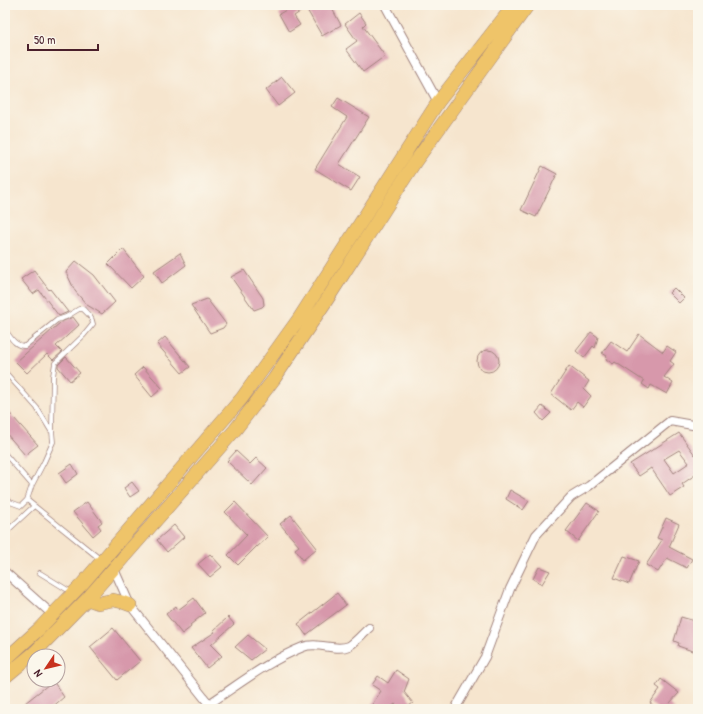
<svg xmlns="http://www.w3.org/2000/svg" width="703" height="714" font-family="'Patrick Hand',sans-serif">
<rect width="100%" height="100%" fill="#fbf7ec"/>
<filter id="ink" filterUnits="userSpaceOnUse"><feTurbulence type="fractalNoise" baseFrequency=".025" numOctaves="2"/><feDisplacementMap in="SourceGraphic" scale="8" xChannelSelector="R" yChannelSelector="G"/><feConvolveMatrix kernelMatrix="1 2 1 2 8 2 1 2 1" color-interpolation-filters="sRGB"/></filter>
<filter id="wash" filterUnits="userSpaceOnUse"><feTurbulence type="fractalNoise" baseFrequency=".012" numOctaves="4" result="noise"/><feDisplacementMap in="SourceGraphic" scale="16" xChannelSelector="R" yChannelSelector="G"/><feGaussianBlur stdDeviation="0.9" result="paint"/><feColorMatrix in="noise" values="0 0 0 0 0 0 0 0 0 0 0 0 0 0 0 0 0 1.4 0 .05"/><feComposite in="paint" operator="in"/></filter>
<g filter="url(#wash)">
<rect width="100%" height="100%" fill="#f6e5ce"/>
<g id="blocks">
<!-- building -->
<path fill="#d798ab" fill-rule="evenodd" d="M295 5H330L341 25 322 36 306 8 294 16 300 25 289 32 279 14Z
M359 13 366 23 363 26 385 56 363 72 346 49 357 41 345 24Z
M282 77 295 93 278 106 266 90Z
M338 98 369 117 339 164 360 177 351 191 315 169 347 117 332 107Z
M542 166 557 174 536 217 521 210Z
M123 249 144 276 131 288 108 264Z
M180 253 186 265 162 283 154 271Z
M76 261 94 275 115 302 102 314 87 305 75 291 66 272Z
M34 270 49 290 50 289 68 312 59 316 39 290 33 294 21 279Z
M244 270 263 298 264 305 262 307 254 310 231 277Z
M674 288 684 298 679 303 669 293Z
M207 299 226 324 223 328 210 333 191 305Z
M73 317 79 325 56 346 62 352 53 360 47 354 27 373 16 362 61 322Z
M591 332 598 337 595 348 593 346 584 358 576 351Z
M639 334 663 352 667 346 676 352 670 361 674 364 664 377 673 383 667 394 651 385 649 389 642 384 644 381 615 362 613 364 606 359 607 356 602 353 611 341 627 352Z
M165 337 190 367 182 373 157 344Z
M477 361a11 11 0 1 1 22 0a11 11 0 1 1-22 0Z
M66 357 80 373 70 381 58 367V365Z
M569 366 589 381 584 389 591 396 583 407 577 402 571 410 551 394Z
M143 367 162 388 152 397 134 375Z
M542 406 551 413 543 421 536 413Z
M5 408 38 445 25 455 5 432Z
M679 433 695 455 698 452V473L682 484 684 487 670 496 651 468 639 476 630 464ZM679 450 689 463 674 473 664 459Z
M236 451 250 464 256 458 267 468 252 485 227 461Z
M72 464 78 474 66 483 59 473Z
M132 482 139 491 130 497 124 488Z
M510 490 529 501 523 510 506 499Z
M87 502 102 522 98 525 101 529 93 536 73 512Z
M235 502 268 537 257 547V546L238 565 228 555 247 535 225 512Z
M587 503 599 511 578 541 566 531Z
M291 515 317 548 303 560 295 549 299 546 280 524Z
M666 518 679 524 669 547 692 559 687 568 667 558 658 572 646 565 662 540 657 538Z
M174 525 184 537 167 552 157 540Z
M210 554 222 567 210 577 198 564Z
M624 556 639 561 629 584 614 578Z
M539 567 550 571 542 584 533 579Z
M337 593 346 605 306 635 298 624Z
M194 598 205 613 190 625 191 627 182 634 166 614 176 606 178 610Z
M228 617 234 624 211 645 222 656 207 668 191 648 215 632 213 631Z
M681 617 698 622V653L678 646 679 643 674 641Z
M113 628 140 661 117 680 90 647Z
M248 635 265 649 251 660 235 647Z
M396 670 409 679 404 692 413 703 405 709H400L395 704 389 709H375L371 706 381 691 372 685 378 676 388 683Z
M661 679 679 693 669 704 675 709H658L650 703 660 689 656 686Z
M53 681 64 697 50 709H30L25 703Z"/>
</g>
</g>
<g filter="url(#ink)">
<use href="#blocks" fill-opacity="0" stroke="#a0827c" stroke-width="1"/>
<g fill="none" stroke-linecap="round" stroke-linejoin="round">
<!-- service casing -->
<g stroke="#a0827c" stroke-width="5.5">
<path id="service" d="M5 330C10 336 15 347 25 346L57 320 66 317 79 309H83C88 314 92 317 93 324L84 335 55 363 53 376 52 431 53 442 44 462 32 485 27 500 21 506 10 502 5 496
M5 372 37 408 51 431
M5 454 32 485
M27 500 100 559
M5 533 34 506
M40 573 71 592"/>
</g>
<!-- minor casing -->
<g stroke="#a0827c" stroke-width="10">
<path id="minor" d="M385 5 438 102
M114 569 130 605 213 709
M5 572 53 615
M209 704C239 684 270 660 303 647 318 641 335 652 349 646 356 642 363 633 369 628
M455 709 485 657 510 589 536 535 571 497 589 486 670 421 698 426"/>
</g>
<!-- primary casing -->
<g stroke="#a0827c" stroke-width="14">
<path id="primary" d="M87 599 98 603 113 600 122 602 130 605
M5 660 38 630 83 583 242 398 300 317 438 102 514 5
M5 677 35 652 87 599 235 430 274 379 328 298 415 162 528 5"/>
</g>
<!-- service -->
<use href="#service" stroke="#fff" stroke-width="4"/>
<!-- minor -->
<use href="#minor" stroke="#fff" stroke-width="8"/>
<!-- primary -->
<use href="#primary" stroke="#efc469" stroke-width="13"/>
</g>
</g>
<!-- margin -->
<rect width="703" height="714" fill="none" stroke="#fbf7ec" stroke-width="20"/>
<!-- north arrow -->
<g transform="translate(46 668) rotate(235)"><circle r="19" fill="#fbf7ec" stroke="#b4a19f"/>
<path d="M0-3L7 15L0 10L-7 15Z" fill="#c8321e"/>
<text y="-6" font-size="11" font-weight="bold" text-anchor="middle" fill="#4a1f2b">N</text>
</g>
<!-- scale -->
<path d="M28 44v6h70v-6" fill="none" stroke="#4a1f2b" stroke-width="2"/>
<text x="34" y="44" font-size="12" fill="#4a1f2b" stroke="#fbf7ec" stroke-width="3" paint-order="stroke">50 m</text>
</svg>
